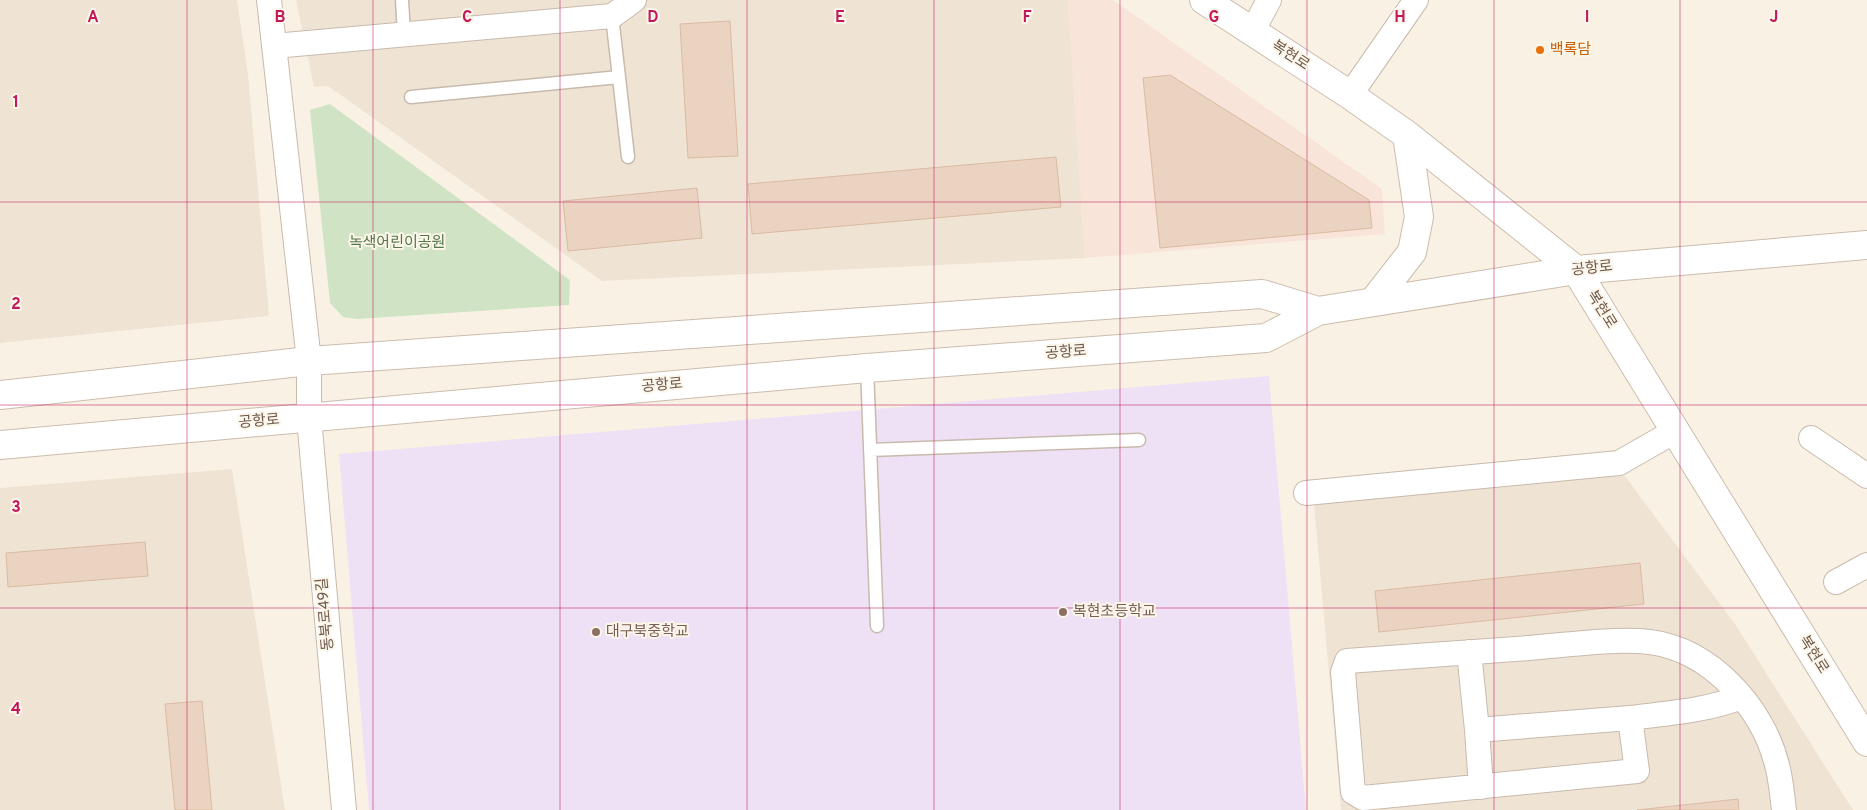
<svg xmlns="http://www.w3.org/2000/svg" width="1867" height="810" font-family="Overpass,'Noto Sans KR',sans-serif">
<rect width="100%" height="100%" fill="#f9f2e4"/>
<!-- residential -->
<path fill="#efe4d4" d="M0 0H237L248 74 269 316 0 343Z
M296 0H1068L1085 258 602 281 328 86 314 87Z
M1619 468 1735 624 1853 810H1341L1314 504Z
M232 469 285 810H0V488Z"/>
<!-- commercial -->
<path fill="#f8e4d9" d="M1068 0H1113L1382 189 1385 234 1085 258Z"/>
<!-- education -->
<path fill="#efe1f5" d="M1269 376 1306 810H369L339 454Z"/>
<!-- green -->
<path fill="#d0e4c5" d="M330 104 570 280 569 305 357 319 343 317 330 303 310 110Z"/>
<!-- building -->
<path fill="#ead3c0" stroke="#dbbaa2" d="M730 21 738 156 688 158 680 24Z
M1170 75 1369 200 1372 228 1160 248 1143 78Z
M1056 157 1061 207 752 234 748 184Z
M697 188 702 238 568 251 563 201Z
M145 542 148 576 8 587 6 553Z
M1640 563 1644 604 1379 632 1375 591Z
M202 701 212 810H175L165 704Z
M1738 799 1739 810H1637Z"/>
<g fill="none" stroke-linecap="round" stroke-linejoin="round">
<!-- lane casing -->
<g stroke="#c8baac" stroke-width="15">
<path id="lane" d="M402 0 404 34
M612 16 628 157
M411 97 619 77
M867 368 877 626
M870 450 1139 440"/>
</g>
<!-- street casing -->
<g stroke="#c8baac" stroke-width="26">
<path id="street" d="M269 0 309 361V418L344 810
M1252 32 1269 0
M274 46 612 16 634 0
M1350 95 1416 0
M1811 438 1867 476
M1306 493 1619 463 1675 431
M1836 582 1867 565
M1469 652 1477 730
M1630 718C1668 713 1706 711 1741 697
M1481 787 1477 730 1630 718 1637 771 1363 798 1353 792 1343 672 1347 661C1408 657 1468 652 1529 648 1566 645 1614 638 1650 642 1711 650 1763 708 1777 765 1781 779 1782 795 1784 810"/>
</g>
<!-- secondary casing -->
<g stroke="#cdbcad" stroke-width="30">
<path id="secondary" d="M1204 0 1350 95 1407 135 1576 270 1867 742
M1373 302 1412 252 1419 217 1407 135
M0 395 309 361 1262 294 1318 311
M0 445 867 368 1266 338 1318 311 1576 270 1867 245"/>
</g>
<!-- lane -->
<use href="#lane" stroke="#fff" stroke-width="12"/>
<!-- street -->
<use href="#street" stroke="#fff" stroke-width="24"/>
<!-- secondary -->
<use href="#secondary" stroke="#fff" stroke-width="28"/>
</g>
<!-- grid -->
<path fill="none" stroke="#c2185b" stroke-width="1" stroke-opacity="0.55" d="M187 0V810M373 0V810M560 0V810M747 0V810M934 0V810M1120 0V810M1307 0V810M1494 0V810M1680 0V810M0 202H1867M0 405H1867M0 608H1867"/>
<!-- markers -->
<circle fill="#e8710a" stroke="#fcf6ea" stroke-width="2" cx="1540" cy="50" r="5"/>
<g fill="#8d6e63" stroke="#fcf6ea" stroke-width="2">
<circle cx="1063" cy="612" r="5"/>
<circle cx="596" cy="632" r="5"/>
</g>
<g text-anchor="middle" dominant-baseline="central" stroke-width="4" stroke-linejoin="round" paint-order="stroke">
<!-- food labels -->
<g font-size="15" fill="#c56008" stroke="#fcf6ea" text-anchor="start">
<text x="1550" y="50">백록담</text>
</g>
<!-- street labels -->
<g font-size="15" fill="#6e5a4d" stroke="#fcf6ea">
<text transform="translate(1290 56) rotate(33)">복현로</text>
<text transform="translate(1592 269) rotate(-6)">공항로</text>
<text transform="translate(1601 310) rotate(58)">복현로</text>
<text transform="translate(1066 353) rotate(-4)">공항로</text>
<text transform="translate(662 386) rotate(-5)">공항로</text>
<text transform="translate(259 422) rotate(-5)">공항로</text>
<text transform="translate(326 614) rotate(-95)">동북로49길</text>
<text transform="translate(1813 655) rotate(58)">복현로</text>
</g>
<!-- park labels -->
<g font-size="15" fill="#55784a" stroke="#fcf6ea">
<text x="397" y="243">녹색어린이공원</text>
</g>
<!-- education labels -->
<g font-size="15" fill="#785e54" stroke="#fcf6ea" text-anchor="start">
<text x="1073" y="612">복현초등학교</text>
<text x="606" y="632">대구북중학교</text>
</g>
</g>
<g font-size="16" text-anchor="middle" font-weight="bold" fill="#c2185b" stroke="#fcf6ea" stroke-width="4" stroke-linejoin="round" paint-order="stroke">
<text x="93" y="22">A</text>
<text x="280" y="22">B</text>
<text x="467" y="22">C</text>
<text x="653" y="22">D</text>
<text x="840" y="22">E</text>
<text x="1027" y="22">F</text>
<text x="1214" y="22">G</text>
<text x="1400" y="22">H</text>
<text x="1587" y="22">I</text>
<text x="1774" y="22">J</text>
<text x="16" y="107">1</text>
<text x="16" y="309">2</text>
<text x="16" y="512">3</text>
<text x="16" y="714">4</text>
</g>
</svg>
